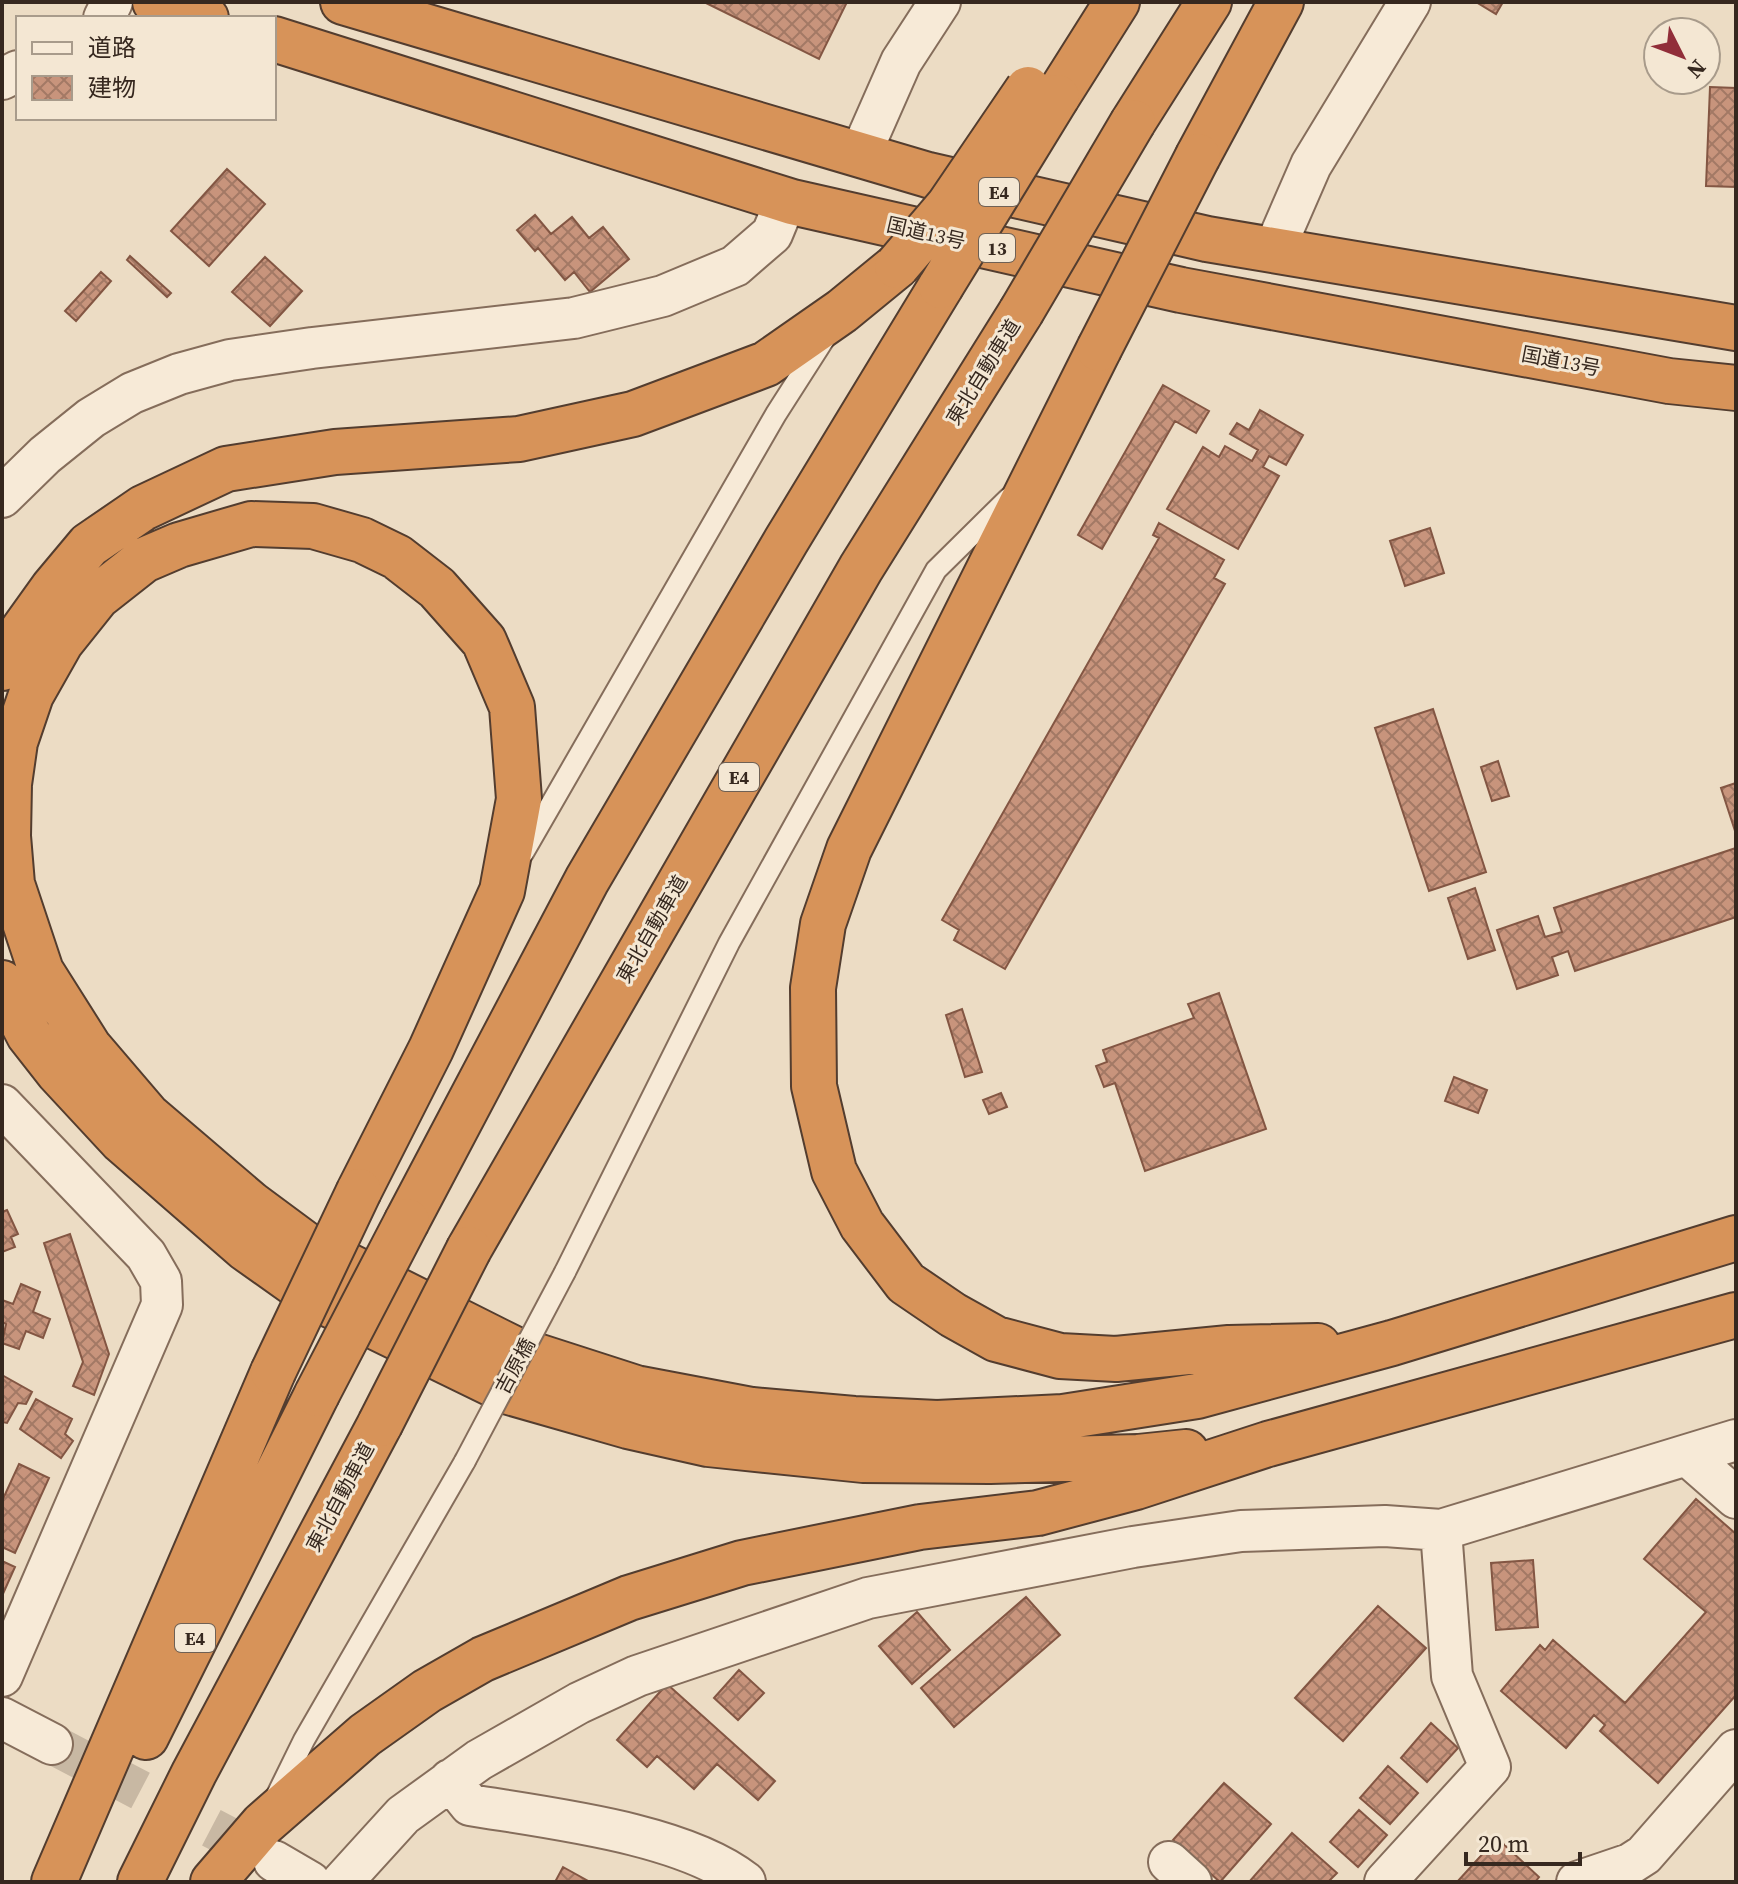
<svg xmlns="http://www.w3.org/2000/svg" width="1738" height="1884" font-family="'Source Serif 4','Noto Sans JP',serif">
<defs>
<pattern id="building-cross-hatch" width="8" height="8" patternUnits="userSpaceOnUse" patternTransform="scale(2)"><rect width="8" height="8" fill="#c8947c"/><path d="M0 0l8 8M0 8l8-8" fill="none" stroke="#a37965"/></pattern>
</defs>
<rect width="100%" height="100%" fill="#ecdcc4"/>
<!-- building -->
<path fill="url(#building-cross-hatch)" stroke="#835643" stroke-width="2" d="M704 2H847L819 59Z
M1476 2H1503L1496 14Z
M1710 87 1736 88V187L1706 186Z
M227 169 265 204 209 266 171 231Z
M535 215 551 234 572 217 589 238 603 227 629 259 590 292 574 272 565 280 538 248 535 251 517 230Z
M130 256 171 293 167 297 127 260Z
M265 257 302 291 270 326 232 292Z
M101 272 111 281 76 321 65 311Z
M1163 385 1209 411 1196 433 1175 421 1102 549 1078 535Z
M1260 410 1303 435 1286 465 1269 456 1263 467 1279 476 1238 549 1167 509 1203 447 1219 457 1225 446 1252 461 1258 450 1230 434 1237 423 1249 430Z
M1159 523 1224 560 1214 578 1225 584 1005 969 954 940 959 930 942 920 1159 538 1153 535Z
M1430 528 1444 573 1405 586 1390 541Z
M1433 709 1486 872 1429 891 1375 728Z
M1498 761 1509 796 1492 801 1481 767Z
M1736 783V834L1721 788Z
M1736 848V917L1575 971 1568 951 1552 957 1558 975 1517 989 1497 930 1538 916 1545 937 1562 932 1554 908Z
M1475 888 1495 950 1468 959 1448 898Z
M1219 993 1266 1129 1145 1171 1115 1083 1104 1087 1096 1066 1107 1062 1103 1050 1194 1018 1188 1004Z
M962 1009 982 1072 965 1077 946 1015Z
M1454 1077 1487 1090 1478 1113 1445 1101Z
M1001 1093 1007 1107 989 1114 983 1100Z
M7 1210 18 1234 11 1237 15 1247 2 1252V1212Z
M70 1234 109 1354 94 1395 73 1386 83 1362 44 1243Z
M21 1284 40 1292 33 1312 50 1319 43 1338 26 1331 19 1349 2 1343 6 1324 2 1322V1300L13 1304Z
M2 1375 32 1392 26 1404 18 1403 7 1423 2 1422Z
M36 1399 72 1419 65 1434 73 1441 61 1458 20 1429Z
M19 1464 49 1478 15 1553 2 1547V1501Z
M1696 1499 1736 1534V1695L1658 1783 1600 1731 1605 1725 1594 1715 1566 1748 1501 1691 1540 1645 1545 1650 1553 1640 1625 1703 1706 1612 1644 1559Z
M1533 1560 1538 1627 1496 1630 1491 1563Z
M2 1561 15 1567 2 1596Z
M1026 1597 1060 1635 954 1727 921 1688Z
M1378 1606 1426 1648 1343 1741 1295 1698Z
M917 1612 950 1650 912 1684 879 1646Z
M739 1670 764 1693 738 1720 714 1698Z
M667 1684 775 1781 758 1800 717 1764 694 1789 657 1756 647 1767 617 1740Z
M1431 1723 1458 1748 1427 1782 1401 1758Z
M1388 1766 1418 1793 1390 1824 1360 1798Z
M1224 1783 1271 1824 1220 1882 1173 1840Z
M1359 1810 1387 1835 1358 1867 1330 1842Z
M1292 1833 1337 1873 1328 1882H1249Z
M1497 1838 1539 1877 1535 1882H1457Z
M563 1867 590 1882H555Z"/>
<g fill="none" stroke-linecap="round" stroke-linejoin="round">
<!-- street-tunnel -->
<path stroke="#c8b8a3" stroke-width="40" stroke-dasharray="40 20" stroke-linecap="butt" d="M52 1744 271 1859"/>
<!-- lane casing -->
<g stroke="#856d5b" stroke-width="24">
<path id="lane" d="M523 853 776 414 824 339
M565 1272 729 943 936 570 1009 498
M277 1795 304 1740 465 1461"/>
</g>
<!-- street casing -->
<g stroke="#856d5b" stroke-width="44">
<path id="street" d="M104 18 112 2
M2 79 18 71
M860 155 901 62 940 2
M1274 250 1311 165 1410 2
M2 497 45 455 91 418 132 393 179 374 230 360 312 348 574 318 663 296 735 266 772 234 786 200
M2 1105 146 1255 161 1281 162 1305 2 1676
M1688 1456 1736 1498
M2 1718 52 1744
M450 1780 470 1805C548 1818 683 1833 745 1882
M274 1861 310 1882
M1169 1862 1191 1882
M342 1882 403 1815 479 1760 579 1703 637 1676 868 1598 1133 1547 1241 1531 1385 1526 1441 1530 1736 1440
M1385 1882 1490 1767 1452 1676 1441 1530
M1577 1882 1630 1864 1644 1855 1736 1750"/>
</g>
<!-- highway casing -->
<g stroke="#533d2f" stroke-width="48">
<path id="highway" d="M155 2 206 18
M343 2 928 175 1207 239 1736 328
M274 39 792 202 1181 290 1669 381 1736 388
M1057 97 1117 2
M1133 122 1209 2
M1198 156 1281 2
M1099 349 849 849 823 924 813 988 814 1086 834 1171 862 1225 906 1283 953 1315 996 1339 1060 1356 1116 1359 1229 1348 1318 1346
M2 668 15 641 53 588 89 545 143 508 226 469 335 452 519 439 633 414 766 364 842 311 897 266
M2 983 29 1035 58 1072 122 1141 245 1248 314 1297 509 1392 628 1426 708 1444 863 1460 990 1461 1138 1457 1186 1452
M359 1191 431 1049 502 891 519 799 512 707 484 641 437 588 397 557 362 540 313 526 251 524 179 545 144 560 97 597 61 642 31 695 15 742 9 784 8 836 12 884 41 971 89 1047 148 1116 251 1204 305 1244 512 1348 636 1388 752 1410 854 1419 937 1423 1063 1417 1197 1396 1392 1343 1736 1238
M407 1221 587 880 786 541 941 286
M469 1249 861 568 1021 312
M146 1737 317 1394
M54 1882 273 1372
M140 1882 194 1773 380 1424
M213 1882 263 1824 365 1735 427 1691 483 1659 629 1598 742 1563 920 1527 1038 1513 1136 1487 1268 1444 1736 1315"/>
</g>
<!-- lane -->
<use href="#lane" stroke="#f7ead7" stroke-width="20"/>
<!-- street -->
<use href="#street" stroke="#f7ead7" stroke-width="40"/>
<!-- highway -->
<use href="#highway" stroke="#d79359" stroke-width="44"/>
<!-- lane-bridge casing -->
<g stroke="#856d5b" stroke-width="24" stroke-linecap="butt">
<path id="lane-bridge" d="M465 1461 565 1272"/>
</g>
<!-- highway-bridge casing -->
<g stroke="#533d2f" stroke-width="48" stroke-linecap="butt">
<path id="highway-bridge" d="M897 266 949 205 1028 89
M941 286 1057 97
M1021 312 1133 122
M1099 349 1198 156
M273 1372 359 1191
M317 1394 407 1221
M380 1424 469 1249"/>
</g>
<!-- lane-bridge -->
<use href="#lane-bridge" stroke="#f7ead7" stroke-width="20"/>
<!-- highway-bridge -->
<use href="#highway-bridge" stroke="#d79359" stroke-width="44"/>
</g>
<g text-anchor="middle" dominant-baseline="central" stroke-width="6" stroke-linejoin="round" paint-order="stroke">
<!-- shield labels -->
<g fill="#f4e7d3" stroke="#6f6155" stroke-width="2">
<rect x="979" y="178" width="40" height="28" rx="6"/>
<rect x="979" y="234" width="36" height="28" rx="6"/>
<rect x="719" y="763" width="40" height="28" rx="6"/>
<rect x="175" y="1624" width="40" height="28" rx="6"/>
</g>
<g font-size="18" font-weight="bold" fill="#36281f">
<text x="999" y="192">E4</text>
<text x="997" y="248">13</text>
<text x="739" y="777">E4</text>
<text x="195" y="1638">E4</text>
</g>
<!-- street labels -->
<g font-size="20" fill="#36281f" stroke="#f4e7d3">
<text transform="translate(926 233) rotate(13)">国道13号</text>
<text transform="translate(1561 361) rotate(11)">国道13号</text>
<text transform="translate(983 372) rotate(-58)">東北自動車道</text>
<text transform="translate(652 929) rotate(-60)">東北自動車道</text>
<text transform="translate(515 1366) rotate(-62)">吉原橋</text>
<text transform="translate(340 1497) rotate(-62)">東北自動車道</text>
</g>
</g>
<!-- border -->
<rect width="1738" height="1884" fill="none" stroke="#36281f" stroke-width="8"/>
<!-- legend -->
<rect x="16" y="16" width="260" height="104" fill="#f4e7d3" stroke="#a89b8b" stroke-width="2"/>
<rect x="32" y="42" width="40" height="12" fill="#f7ead7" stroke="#a89b8b" stroke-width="2"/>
<text x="88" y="56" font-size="24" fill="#36281f">道路</text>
<rect x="32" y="76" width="40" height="24" fill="url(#building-cross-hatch)" stroke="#a89b8b" stroke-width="2"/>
<text x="88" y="96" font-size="24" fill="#36281f">建物</text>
<!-- north arrow -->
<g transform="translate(1682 56) rotate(132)"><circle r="38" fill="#f4e7d3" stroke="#a89b8b" stroke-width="2"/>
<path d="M0-6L14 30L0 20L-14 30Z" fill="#912e39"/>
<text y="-12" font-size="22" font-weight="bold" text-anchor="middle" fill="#36281f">N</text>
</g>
<!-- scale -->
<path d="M1466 1852v12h114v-12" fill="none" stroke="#36281f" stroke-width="4"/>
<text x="1478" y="1852" font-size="24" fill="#36281f" stroke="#f4e7d3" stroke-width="6" paint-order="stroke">20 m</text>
</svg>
